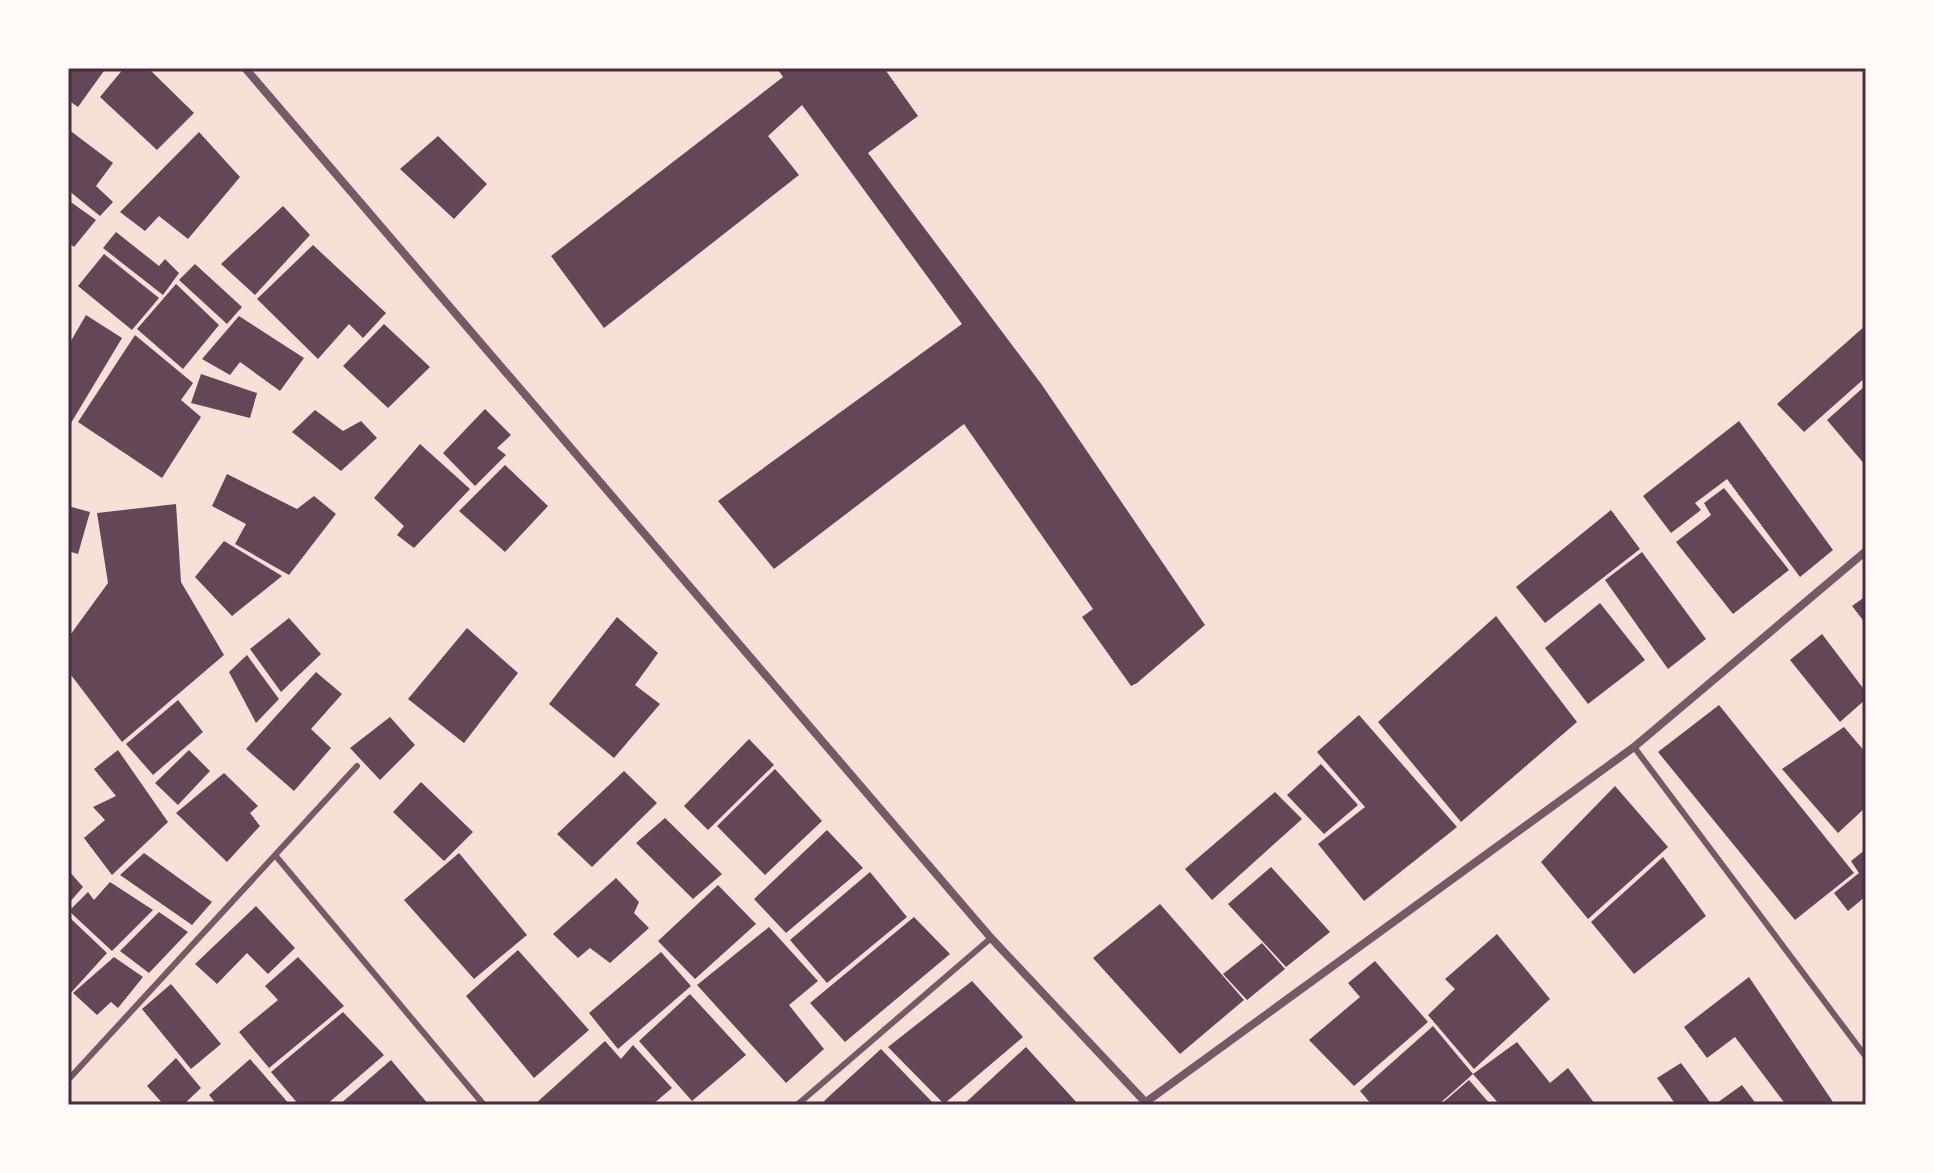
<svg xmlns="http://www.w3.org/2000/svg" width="1934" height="1173" font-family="'Nunito Sans',sans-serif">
<rect width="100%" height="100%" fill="#f7e1d7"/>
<!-- building -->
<path fill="#644757" d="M68 68H106L78 107 68 100Z
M124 68H148L194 113 157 150 100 97Z
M777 68H884L918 116 868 153 1042 385 1205 625 1137 683 1131 686 1082 617 1093 609 964 424 774 569 718 501 962 324 802 105 768 136 799 175 604 328 551 256 783 77Z
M68 129 113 163 96 186 113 202 100 216 68 190Z
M199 132 240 177 188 239 159 216 145 231 120 212Z
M438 136 487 184 454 219 400 169Z
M68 200 96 220 74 247 68 242Z
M283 206 310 235 255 295 221 264Z
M116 232 159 266 165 259 179 273 163 295 103 248Z
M313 245 386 313 363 338 349 324 318 359 257 299Z
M104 254 159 298 132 330 78 286Z
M195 264 242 307 227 324 179 280Z
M176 284 219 325 183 369 137 329Z
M86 315 122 338 71 423 68 421V346Z
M239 316 304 358 280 391 240 362 230 375 202 359Z
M384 324 430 367 388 408 343 366Z
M1866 325V377L1804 432 1777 404Z
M135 335 193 383 181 400 201 417 162 478 78 422Z
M201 374 257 393 250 418 191 403Z
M1866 385V466L1827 420Z
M485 409 511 435 497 448 506 455 475 486 443 453Z
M315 410 343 431 361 421 377 438 341 471 292 432Z
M1739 421 1833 550 1800 577 1727 479 1695 503 1701 510 1671 533 1643 496Z
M420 444 470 489 414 548 397 535 404 526 374 498Z
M505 465 548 506 505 552 459 511Z
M227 474 297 509 314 496 336 514 289 575 235 544 246 524 212 506Z
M1724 488 1789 570 1733 614 1676 542 1711 515 1704 503Z
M176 504 181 582 224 655 122 742 68 671V638L108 583 97 513Z
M68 506 90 512 78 554 68 551Z
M1611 510 1640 549 1545 623 1516 587Z
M224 541 282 576 232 616 195 577Z
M1642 552 1706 639 1668 669 1605 580Z
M1866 596V624L1852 606Z
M1600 603 1645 660 1588 704 1545 648Z
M1496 616 1577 722 1461 822 1378 722Z
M617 617 658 653 635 685 660 704 614 758 549 704Z
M289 618 321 654 281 692 250 649Z
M467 628 518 673 464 743 408 699Z
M1822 634 1866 692V699L1840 722 1790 660Z
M247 655 279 699 256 723 229 672Z
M316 672 342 694 311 729 331 748 294 791 246 749Z
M178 700 203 732 153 775 126 744Z
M1719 705 1854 873 1795 920 1658 752Z
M1359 715 1457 827 1364 901 1318 844 1365 807 1317 752Z
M390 717 415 745 380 780 350 748Z
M1844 727 1866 753V807L1838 833 1782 769Z
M749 739 774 765 708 830 684 806Z
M118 750 168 822 112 875 84 838 105 820 93 807 116 796 94 769Z
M189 750 210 771 178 805 155 783Z
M1321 764 1358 805 1324 834 1287 795Z
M775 769 822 821 765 875 717 826Z
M624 771 657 803 592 867 557 834Z
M224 773 258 806 250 813 260 826 227 862 176 813Z
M421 782 473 832 444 861 393 812Z
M1615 786 1668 847 1588 919 1541 862Z
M1275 792 1302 819 1212 900 1185 869Z
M665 818 722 874 693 899 636 843Z
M827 830 863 868 786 933 754 899Z
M1866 849V896L1848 911 1834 893 1859 873 1851 861Z
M144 853 212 902 192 925 120 875Z
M459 853 527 935 474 979 404 900Z
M1663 857 1706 916 1634 974 1591 922Z
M1271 867 1330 932 1286 967 1228 904Z
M68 870 83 887 68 904Z
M870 872 907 917 827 983 790 940Z
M616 878 639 902 634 913 649 928 610 963 590 948 578 958 553 934Z
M110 882 153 910 112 951 69 911 88 892 94 900Z
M718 885 756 924 695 979 658 941Z
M1160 904 1244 1000 1180 1054 1093 958Z
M256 906 295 948 268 974 247 953 217 984 195 964Z
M159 912 188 932 149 973 120 951Z
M68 916 107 953 68 996Z
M914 917 950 954 845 1042 810 1003Z
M769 927 818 981 789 1005 824 1049 786 1083 697 985Z
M1497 934 1550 999 1474 1069 1428 1015 1455 989 1445 979Z
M1262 943 1285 969 1247 1000 1223 974Z
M518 950 589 1030 534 1078 466 996Z
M661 952 691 986 618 1049 589 1013Z
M114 957 143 977 118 1008 111 1002 97 1015 73 993Z
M298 957 344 1006 269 1068 239 1032 278 1000 265 986Z
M1375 961 1428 1022 1354 1086 1309 1040 1360 997 1348 983Z
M1749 977 1835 1105H1786L1735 1037 1707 1058 1684 1027Z
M972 981 1023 1037 944 1104 888 1047Z
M171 984 221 1044 191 1069 142 1009Z
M690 994 746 1055 692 1101 639 1041Z
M343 1012 384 1055 326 1105H299L271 1072Z
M1433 1026 1473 1074 1438 1105H1372L1360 1091Z
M605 1041 621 1059 633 1045 672 1088 652 1105H534Z
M1517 1042 1550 1083 1568 1068 1595 1104 1500 1105 1473 1074Z
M1026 1047 1079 1105H963Z
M881 1049 935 1105H828L824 1101Z
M176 1058 201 1088 183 1105H164L147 1086Z
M250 1059 290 1105H217L209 1095Z
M391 1060 429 1105H339Z
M1681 1063 1712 1105H1676L1657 1078Z
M1469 1080 1491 1105H1440Z
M1742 1085 1757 1105H1714Z"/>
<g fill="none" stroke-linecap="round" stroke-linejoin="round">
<!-- service -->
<path stroke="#755966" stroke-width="6" d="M1634 747 1866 1057
M275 855 484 1105
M68 1080 357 766
M797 1105 991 938"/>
<!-- minor -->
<path stroke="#755966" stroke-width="8" d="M245 68 991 938 1148 1105
M1146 1102 1634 747 1866 551"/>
</g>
<!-- border -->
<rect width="1934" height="1173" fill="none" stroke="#fffaf5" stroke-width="140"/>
<rect x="70" y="70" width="1794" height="1033" fill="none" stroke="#4a2c40" stroke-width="3"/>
</svg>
